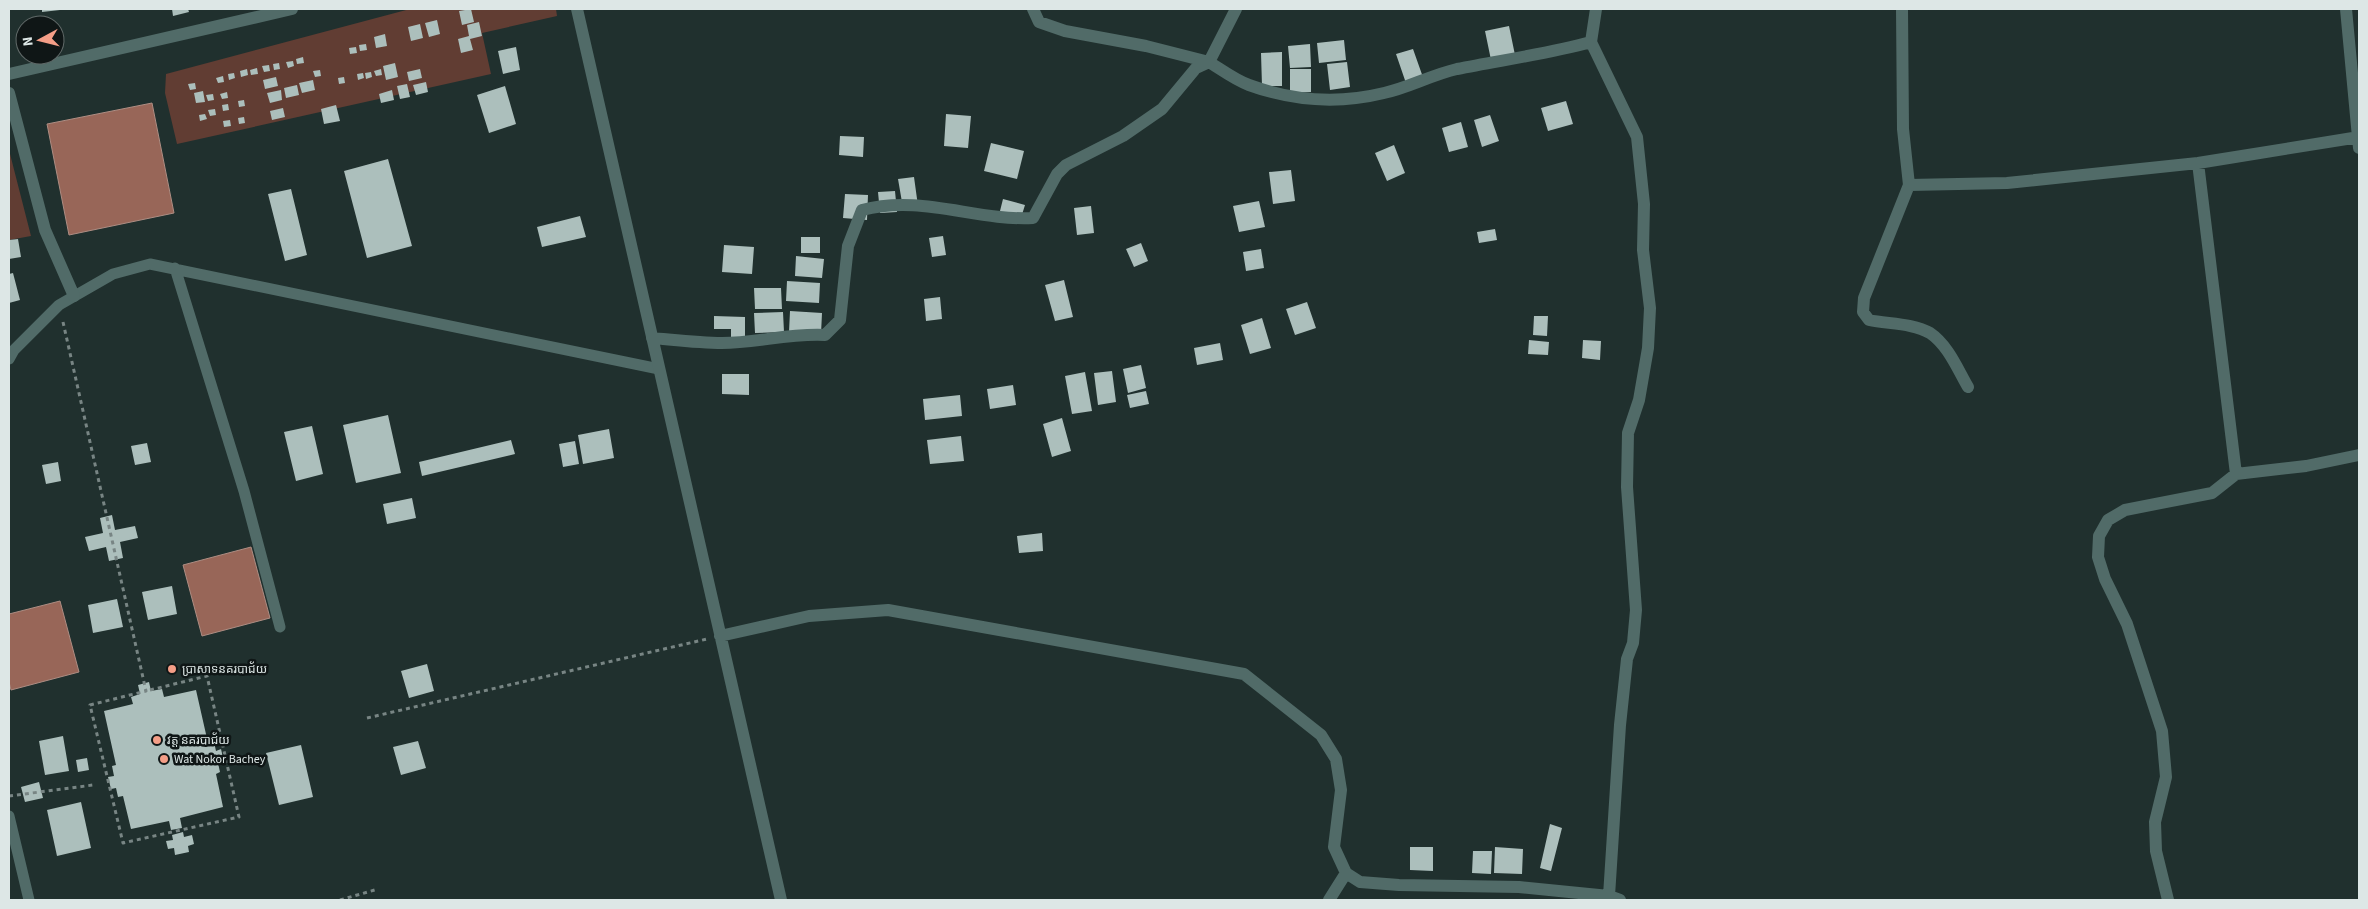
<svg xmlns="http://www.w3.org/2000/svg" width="2368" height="909" font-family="'Source Sans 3','Noto Sans Khmer',sans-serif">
<rect width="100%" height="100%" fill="#20302e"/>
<!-- green -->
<path fill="#613d33" d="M410 9H556L557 16 482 33 491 74 177 144 165 93 166 74Z
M9 150 31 236 9 240Z"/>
<!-- water -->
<path fill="#986658" stroke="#ad8d83" d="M152 103 174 213 69 235 47 124Z
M251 547 270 618 202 636 183 565Z
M60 601 79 672 11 690 9 682V614Z"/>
<!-- building -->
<path fill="#acbfbc" d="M42 9H60V10L42 12Z
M172 9H188L189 12 173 16Z
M471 9 474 22 462 25 459 11Z
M437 20 440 34 429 37 425 23Z
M479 22 482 36 470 39 473 50 461 53 458 39 469 36 467 25Z
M420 24 423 38 411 41 408 27Z
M1509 26 1515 55 1491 60 1485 31Z
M385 34 387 46 376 48 374 37Z
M1344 40 1346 60 1319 63 1317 43Z
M366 44 367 50 360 51 359 45Z
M1310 44 1311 67 1290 68 1288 46Z
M356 47 357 53 350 54 349 48Z
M516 47 520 70 503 74 498 51Z
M1413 49 1425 83 1408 89 1396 54Z
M1282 52V86H1262L1261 53Z
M303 57 304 63 297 64 296 59Z
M293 61 294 66 288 68 286 62Z
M1347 62 1350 87 1330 90 1327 64Z
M279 63 280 69 274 70 273 64Z
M395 63 398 77 386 80 383 66Z
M269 65 270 71 264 72 262 66Z
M257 68 258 74 251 75 250 70Z
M247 69 248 75 241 77 240 71Z
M381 69 382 75 376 76 374 71Z
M420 69 422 78 409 81 407 72Z
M1290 69H1311V92L1290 93Z
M320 70 321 76 315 77 313 71Z
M371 72 372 77 366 79 365 73Z
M234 73 235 78 229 80 228 74Z
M363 73 364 78 358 80 357 74Z
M223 76 224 82 218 83 216 78Z
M276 77 278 86 265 89 263 80Z
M344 77 345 83 339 84 338 78Z
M313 80 315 90 302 93 299 83Z
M426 82 428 92 416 95 413 85Z
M195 83 196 89 190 90 188 84Z
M407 84 410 97 400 99 397 86Z
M297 85 299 95 286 98 284 88Z
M505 86 516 124 489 133 477 95Z
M281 90 282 100 270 103 267 93Z
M392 90 394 100 381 103 379 94Z
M203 91 205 102 196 103 194 93Z
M227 92 228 98 222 99 220 94Z
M213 94 214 100 208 101 206 95Z
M244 100 245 106 239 107 238 101Z
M1566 101 1573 124 1548 131 1541 108Z
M228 104 229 110 223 111 222 105Z
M336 105 340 121 324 124 321 109Z
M283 108 285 117 272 120 270 111Z
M215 109 216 115 210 116 208 110Z
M205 114 207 119 200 121 199 115Z
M946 114 971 116 968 148 944 146Z
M1490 115 1499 141 1482 147 1474 120Z
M244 117 245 123 239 124 238 118Z
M230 120 231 126 224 127 223 121Z
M1461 122 1468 147 1449 152 1442 128Z
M840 136 864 137 863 157 839 155Z
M991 143 1024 151 1017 179 984 171Z
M1394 145 1405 173 1387 181 1375 153Z
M388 159 412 246 367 258 344 171Z
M1291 170 1295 201 1273 204 1269 172Z
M914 177 918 206 903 208 898 179Z
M291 189 307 255 285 261 268 194Z
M895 191 897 212 880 213 878 192Z
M845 194 868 195 867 220 843 218Z
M1003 199 1025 205 1020 221 999 215Z
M1259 201 1265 227 1239 232 1233 206Z
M1091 206 1094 233 1077 235 1074 208Z
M580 216 586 237 542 247 537 227Z
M1495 229 1497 240 1479 243 1477 232Z
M943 236 946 255 932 257 929 238Z
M801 237H820V253H801Z
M18 239 21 257 9 259V240Z
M1141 243 1148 261 1134 267 1126 249Z
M724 245 754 247 752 274 722 272Z
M1261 249 1264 268 1246 271 1243 252Z
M796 256 824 259 822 278 795 276Z
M13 273 20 300 9 303V274Z
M1064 280 1073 317 1055 321 1045 285Z
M787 281 820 283 819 303 786 301Z
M754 288H781L782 309H755Z
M940 297 942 319 926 321 924 299Z
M1307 302 1316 328 1295 335 1286 309Z
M790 311 822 313 821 334 789 332Z
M783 312 784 332 755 333 754 313Z
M714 316 745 317V339H731V329H714Z
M1534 316H1548L1547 336 1533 335Z
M1262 318 1271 348 1250 354 1241 325Z
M1529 340 1549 342 1548 355 1528 354Z
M1583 340 1601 341 1600 360 1582 358Z
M1220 343 1223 360 1197 365 1194 348Z
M1141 365 1146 388 1128 393 1123 369Z
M1112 371 1116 402 1098 405 1094 373Z
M1085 372 1092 411 1072 414 1065 376Z
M722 374H749V395L722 394Z
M1013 385 1016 405 990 409 987 389Z
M1146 391 1149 404 1130 408 1127 395Z
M960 395 962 416 925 420 923 399Z
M388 415 401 473 356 483 343 425Z
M1062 418 1071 451 1052 457 1043 424Z
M312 426 323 474 296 481 284 432Z
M609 429 614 458 583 464 578 435Z
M961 436 964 461 930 464 927 440Z
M511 440 515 454 422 476 419 462Z
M575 441 579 464 563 467 559 444Z
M147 443 151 462 135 465 131 446Z
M58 462 61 481 46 484 42 465Z
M412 498 416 518 387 524 383 504Z
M112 515 115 530 135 526 138 538 120 542 123 558 109 561 106 547 89 551 85 537 103 533 100 518Z
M1042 533 1043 551 1019 553 1017 536Z
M172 586 177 614 148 620 142 592Z
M117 599 123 627 93 633 88 605Z
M427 664 434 691 409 698 401 671Z
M149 682 151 691 162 689 164 697 196 690 208 743 214 742 216 751 221 749 224 762 218 763 220 772 216 774 223 807 180 818 182 828 171 830 169 821 131 829 123 796 118 797 116 788 111 789 108 777 114 776 112 766 116 765 104 711 133 704 131 697 140 694 138 685Z
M63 736 69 771 45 775 39 741Z
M418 741 426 768 401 775 393 747Z
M301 745 313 797 279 805 266 753Z
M87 758 89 770 78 772 76 760Z
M39 782 43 798 25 802 21 787Z
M81 802 91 848 57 856 47 810Z
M1550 824 1562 828 1551 871 1540 868Z
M183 832 184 837 192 835 194 844 188 846 189 852 175 855 174 848 168 849 166 841 173 840 172 835Z
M1410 847H1433V871L1410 870Z
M1495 847 1523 849 1522 874 1494 873Z
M1473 851H1492L1491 874 1472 873Z"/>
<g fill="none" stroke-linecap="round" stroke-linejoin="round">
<!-- path -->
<path stroke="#788584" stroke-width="3" stroke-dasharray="4 4" stroke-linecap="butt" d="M63 322 146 691 90 705 123 843 239 817 207 676 146 691
M367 718 707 639
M9 796 93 785
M340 900 378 889"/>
<!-- lane -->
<path stroke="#516b68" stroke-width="11" d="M175 268 244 491 280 627
M9 359 14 350 59 305 113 274 150 264 659 369
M9 816 29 900"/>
<!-- street -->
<path stroke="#516b68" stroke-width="12" d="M577 9 781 900
M1033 9 1039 22 1065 31 1146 46 1209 62 1236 9
M1596 9 1591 42 1637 137 1644 204 1643 250 1650 308 1648 348 1639 400 1628 433 1627 487 1636 610 1633 643 1627 659 1620 725 1609 896
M1902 9 1903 129 1909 185 2007 183 2198 163 2359 137
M2346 9 2359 148
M9 74 292 9
M9 93 45 230 74 296
M2198 163 2236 474 2306 466 2359 455
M1909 185 1864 298 1863 312 1869 320C1888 324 1913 323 1930 333 1948 345 1958 370 1968 387
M652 338C675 340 699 343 722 343 757 343 789 333 825 335L840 320 848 246 862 210C921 194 975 221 1033 218L1057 174 1066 165 1123 136 1162 109 1196 68 1209 62C1222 70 1235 80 1249 85 1293 101 1339 104 1384 93 1408 88 1431 75 1457 69 1502 60 1547 54 1591 42
M720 636 809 616 888 610 1244 674 1321 735 1336 759 1341 790 1334 847 1346 873 1360 882 1399 885 1519 887 1609 896 1620 900
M1329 900 1346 873
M2168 900 2156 851 2155 822 2166 777 2162 731 2127 624 2105 579 2098 557 2099 536 2108 520 2125 510 2212 493 2236 474"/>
</g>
<!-- markers -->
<g fill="#f49e87" stroke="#0f1616" stroke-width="2">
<circle cx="172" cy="669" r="5"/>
<circle cx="157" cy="740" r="5"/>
<circle cx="164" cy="759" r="5"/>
</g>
<g text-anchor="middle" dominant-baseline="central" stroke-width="5" stroke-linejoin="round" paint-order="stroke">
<!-- poi labels -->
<g font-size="12" fill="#dde7e6" stroke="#0f1616" text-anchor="start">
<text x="182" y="669">ប្រាសាទនគរបាជ័យ</text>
<text x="167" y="740">វត្ត នគរបាជ័យ</text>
<text x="174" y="759">Wat Nokor Bachey</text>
</g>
</g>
<!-- border -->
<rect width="2368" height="909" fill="none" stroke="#dde7e6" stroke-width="20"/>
<!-- north arrow -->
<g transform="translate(40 40) rotate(263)"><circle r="24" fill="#0f1616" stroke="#616a69"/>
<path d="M0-4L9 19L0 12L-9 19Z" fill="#f49e87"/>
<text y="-8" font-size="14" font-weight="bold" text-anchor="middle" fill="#dde7e6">N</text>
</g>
</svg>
